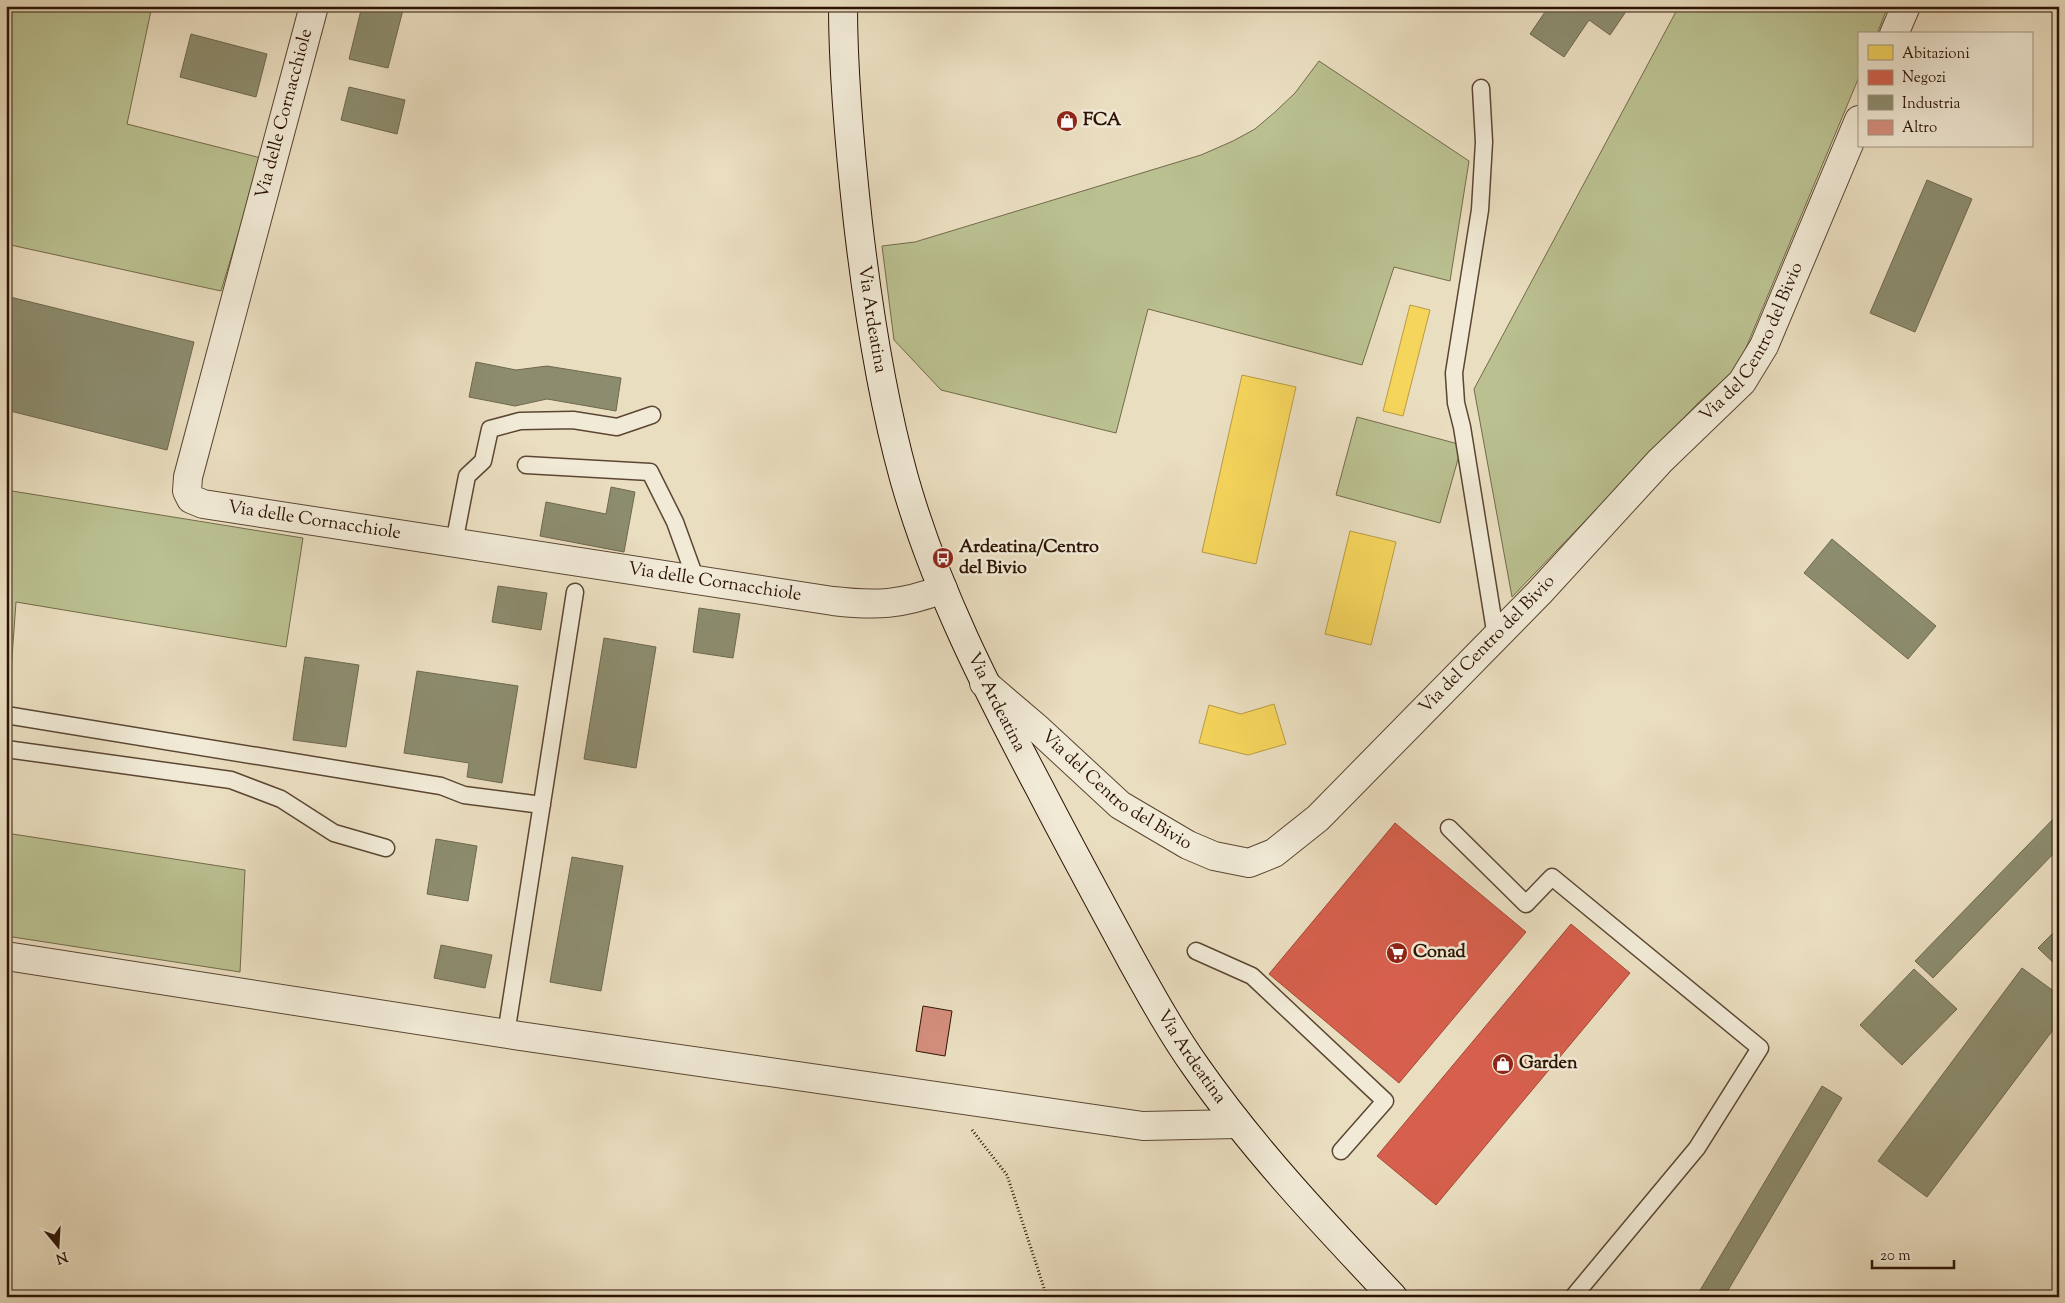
<svg xmlns="http://www.w3.org/2000/svg" width="2065" height="1303" font-family="'Sorts Mill Goudy',serif">
<rect width="100%" height="100%" fill="#eadec0"/>
<filter id="stains"><feTurbulence type="fractalNoise" baseFrequency=".004" numOctaves="4"/><feColorMatrix values="0 0 0 0 .2 0 0 0 0 .09 0 0 0 0 .02 0 0 0 .5 -.17"/></filter>
<radialGradient id="worn" r=".72"><stop offset=".6" stop-color="#630" stop-opacity="0"/><stop offset="1" stop-color="#630" stop-opacity=".3"/></radialGradient>
<!-- green -->
<path fill="#bac090" stroke="#736a4a" d="M6 6H152L127 124 261 158 221 291 6 244Z
M1679 6H1888L1877 34H1859V77L1738 367 1698 403 1512 597 1474 389Z
M1319 61 1469 161 1450 281 1394 267 1362 365 1148 309 1116 433 941 390 894 340 882 246 915 242 1201 155 1233 141 1255 129 1275 112 1295 93Z
M1357 417 1462 445 1440 523 1336 495Z
M6 490 303 538 286 647 16 602 9 699H6Z
M6 833 245 870 240 972 6 936Z"/>
<!-- homes -->
<path fill="#f6d55c" stroke="#b99b42" d="M1410 305 1430 310 1403 416 1383 411Z
M1242 375 1296 387 1256 564 1202 552Z
M1350 531 1396 542 1371 645 1325 634Z
M1274 704 1286 744 1248 755 1199 743 1209 705 1241 714Z"/>
<!-- shops -->
<path fill="#d6604d" stroke="#a34937" d="M1395 823 1526 932 1399 1083 1269 974Z
M1571 924 1630 973 1436 1205 1377 1156Z"/>
<!-- industry -->
<path fill="#8c8c6e" stroke="#6f684e" d="M362 6H404L388 68 349 59Z
M1549 6H1620L1627 10 1610 35 1589 20 1564 57 1530 34Z
M191 34 267 54 256 97 180 77Z
M349 87 405 100 397 134 341 120Z
M1927 180 1972 199 1915 332 1870 313Z
M6 296 194 342 167 450 6 410Z
M476 362 516 370 547 366 621 378 616 411 547 399 515 406 469 397Z
M611 487 635 492 624 552 540 536 546 502 606 514Z
M1832 539 1936 626 1908 659 1804 573Z
M498 586 547 593 541 630 492 622Z
M699 608 740 614 733 658 693 652Z
M604 638 656 647 636 768 584 759Z
M305 657 359 665 346 747 293 740Z
M417 671 518 686 502 783 467 777 469 763 404 753Z
M2059 813V848L1933 978 1915 961Z
M436 839 477 846 468 901 427 894Z
M572 857 623 866 601 991 550 982Z
M2059 927V968L2038 948Z
M441 945 492 955 485 988 434 978Z
M2022 968 2059 995V1022L1927 1197 1878 1161Z
M1914 969 1957 1009 1902 1065 1860 1025Z
M1822 1086 1842 1098 1724 1297H1696Z"/>
<!-- building -->
<path fill="#d58e7d" stroke="#2c1304" d="M923 1006 952 1011 945 1056 916 1051Z"/>
<g fill="none" stroke-linecap="round" stroke-linejoin="round">
<!-- service casing -->
<g stroke="#5c4633" stroke-width="19">
<path id="service" d="M1481 88 1484 142 1480 210 1454 373 1456 403 1462 427 1496 637
M526 465 650 472 675 522 696 580
M454 543 467 476 483 461 490 429 520 421 573 420 617 427 652 415
M6 715 441 786 464 795 542 805
M6 749 231 780 281 799 334 833 386 848
M1449 828 1526 904 1552 877 1760 1048 1697 1148 1573 1297
M1196 951 1252 976 1385 1101 1341 1151
M506 1034 575 592"/>
</g>
<!-- minor casing -->
<g stroke="#5c4633" stroke-width="30">
<g id="minor">
<path id="s1" d="M314 6 188 477 187 491 191 499 203 504 833 601C876 606 901 605 943 589"/>
<path d="M1894 34 1906 6"/>
<path id="s2" d="M984 683 1039 730 1120 805 1188 845 1214 856 1249 863 1274 853 1318 818 1539 593 1660 461 1742 382 1764 346 1859 120"/>
<path d="M6 956 520 1036 1143 1126 1237 1124"/>
</g>
</g>
<!-- secondary casing -->
<g stroke="#2c1304" stroke-width="30">
<g id="secondary">
<path id="s3" d="M843 6C843 78 850 151 858 223 868 309 881 395 904 478 935 588 987 689 1040 789 1070 847 1101 904 1132 961 1152 997 1172 1033 1196 1067 1254 1150 1324 1224 1393 1297"/>
</g>
</g>
<!-- path -->
<path stroke="#2c1304" stroke-width="3" stroke-dasharray="1 2.5" stroke-linecap="butt" d="M972 1130 1007 1175 1047 1297"/>
<!-- service -->
<use href="#service" stroke="#f1ead6" stroke-width="16"/>
<!-- minor -->
<use href="#minor" stroke="#f1ead6" stroke-width="28"/>
<!-- secondary -->
<use href="#secondary" stroke="#f1ead6" stroke-width="28"/>
</g>
<!-- icons -->
<defs>
<g id="shop-disc" transform="scale(1.125)"><circle r="9.5" fill="#8f2418" stroke="#f1ead6"/><path d="M-5-2.5h2.3a2.7 3.5 0 0 1 5.4 0H5L5.5 6h-11ZM-1.5-2.5h3a1.5 2.3 0 0 0-3 0Z" fill="#fff"/></g>
<g id="bus-disc" transform="scale(1.125)"><circle r="9.5" fill="#8f2418" stroke="#f1ead6"/><path d="M-5-6H5V4H4V6H2V4H-2V6H-4V4H-5ZM-3.5-4V0h7V-4ZM-3.5 1.2v1.5H-2V1.2ZM2 1.2v1.5H3.5V1.2Z" fill="#fff"/></g>
<g id="supermarket-disc" transform="scale(1.125)"><circle r="9.5" fill="#8f2418" stroke="#f1ead6"/><path d="M-6-5.5h2.5l.6 2H6L4.5 2H-2.5L-4.4-4H-6ZM-1.5 3.2a1.3 1.3 0 1 0 .1 0ZM3 3.2a1.3 1.3 0 1 0 .1 0Z" fill="#fff"/></g>
</defs>
<g fill-rule="evenodd">
<use href="#shop-disc" x="1067" y="121"/>
<use href="#bus-disc" x="943" y="558"/>
<use href="#supermarket-disc" x="1397" y="953"/>
<use href="#shop-disc" x="1503" y="1064"/>
</g>
<g text-anchor="middle" dominant-baseline="central" stroke-width="5" stroke-linejoin="round" paint-order="stroke">
<!-- street labels -->
<g font-size="18" fill="#2c1304" stroke="#f1ead6">
<text transform="translate(285 114) rotate(-75)">Via delle Cornacchiole</text>
<text stroke="none"><textPath href="#s3" startOffset="315">Via Ardeatina</textPath></text>
<text stroke="none"><textPath href="#s2" startOffset="1056">Via del Centro del Bivio</textPath></text>
<text stroke="none"><textPath href="#s1" startOffset="636">Via delle Cornacchiole</textPath></text>
<text stroke="none"><textPath href="#s1" startOffset="1041">Via delle Cornacchiole</textPath></text>
<text stroke="none"><textPath href="#s2" startOffset="651">Via del Centro del Bivio</textPath></text>
<text stroke="none"><textPath href="#s3" startOffset="720">Via Ardeatina</textPath></text>
<text stroke="none"><textPath href="#s2" startOffset="171">Via del Centro del Bivio</textPath></text>
<text stroke="none"><textPath href="#s3" startOffset="1125">Via Ardeatina</textPath></text>
</g>
<!-- poi labels -->
<g font-size="18" font-weight="bold" fill="#2c1304" stroke="#f1ead6" text-anchor="start">
<text x="1083" y="121">FCA</text>
<text x="959" y="548">Ardeatina/Centro<tspan x="959" dy="21">del Bivio</tspan></text>
<text x="1413" y="953">Conad</text>
<text x="1519" y="1064">Garden</text>
</g>
</g>
<!-- margin -->
<rect width="2065" height="1303" fill="none" stroke="#eadec0" stroke-width="25"/>
<rect x="8" y="8" width="2050" height="1288" fill="none" stroke="#2c1304" stroke-width="2.5"/>
<rect x="12" y="12" width="2040" height="1278" fill="none" stroke="#2c1304"/>
<!-- legend -->
<rect x="1858" y="32" width="175" height="115" fill="#f1ead6" stroke="#a29482"/>
<rect x="1868" y="45" width="25" height="15" fill="#f6d55c" stroke="#a29482"/>
<text x="1902" y="58" font-size="15" fill="#2c1304">Abitazioni</text>
<rect x="1868" y="70" width="25" height="15" fill="#d6604d" stroke="#a29482"/>
<text x="1902" y="82" font-size="15" fill="#2c1304">Negozi</text>
<rect x="1868" y="95" width="25" height="15" fill="#8c8c6e" stroke="#a29482"/>
<text x="1902" y="108" font-size="15" fill="#2c1304">Industria</text>
<rect x="1868" y="120" width="25" height="15" fill="#d58e7d" stroke="#a29482"/>
<text x="1902" y="132" font-size="15" fill="#2c1304">Altro</text>
<!-- north arrow -->
<g transform="translate(58 1246) rotate(162)" stroke="#f1ead6" stroke-width="4" paint-order="stroke">
<path d="M0-4L9 19L0 12L-9 19Z" fill="#2c1304"/>
<text y="-8" font-size="14" font-weight="bold" text-anchor="middle" fill="#2c1304">N</text>
</g>
<!-- scale -->
<path d="M1872 1260v8h82v-8" fill="none" stroke="#2c1304" stroke-width="2.5"/>
<text x="1880" y="1260" font-size="15" fill="#2c1304" stroke="#f1ead6" stroke-width="4" paint-order="stroke">20 m</text>
<rect width="100%" height="100%" filter="url(#stains)"/>
<rect width="100%" height="100%" fill="url(#worn)"/>
</svg>
